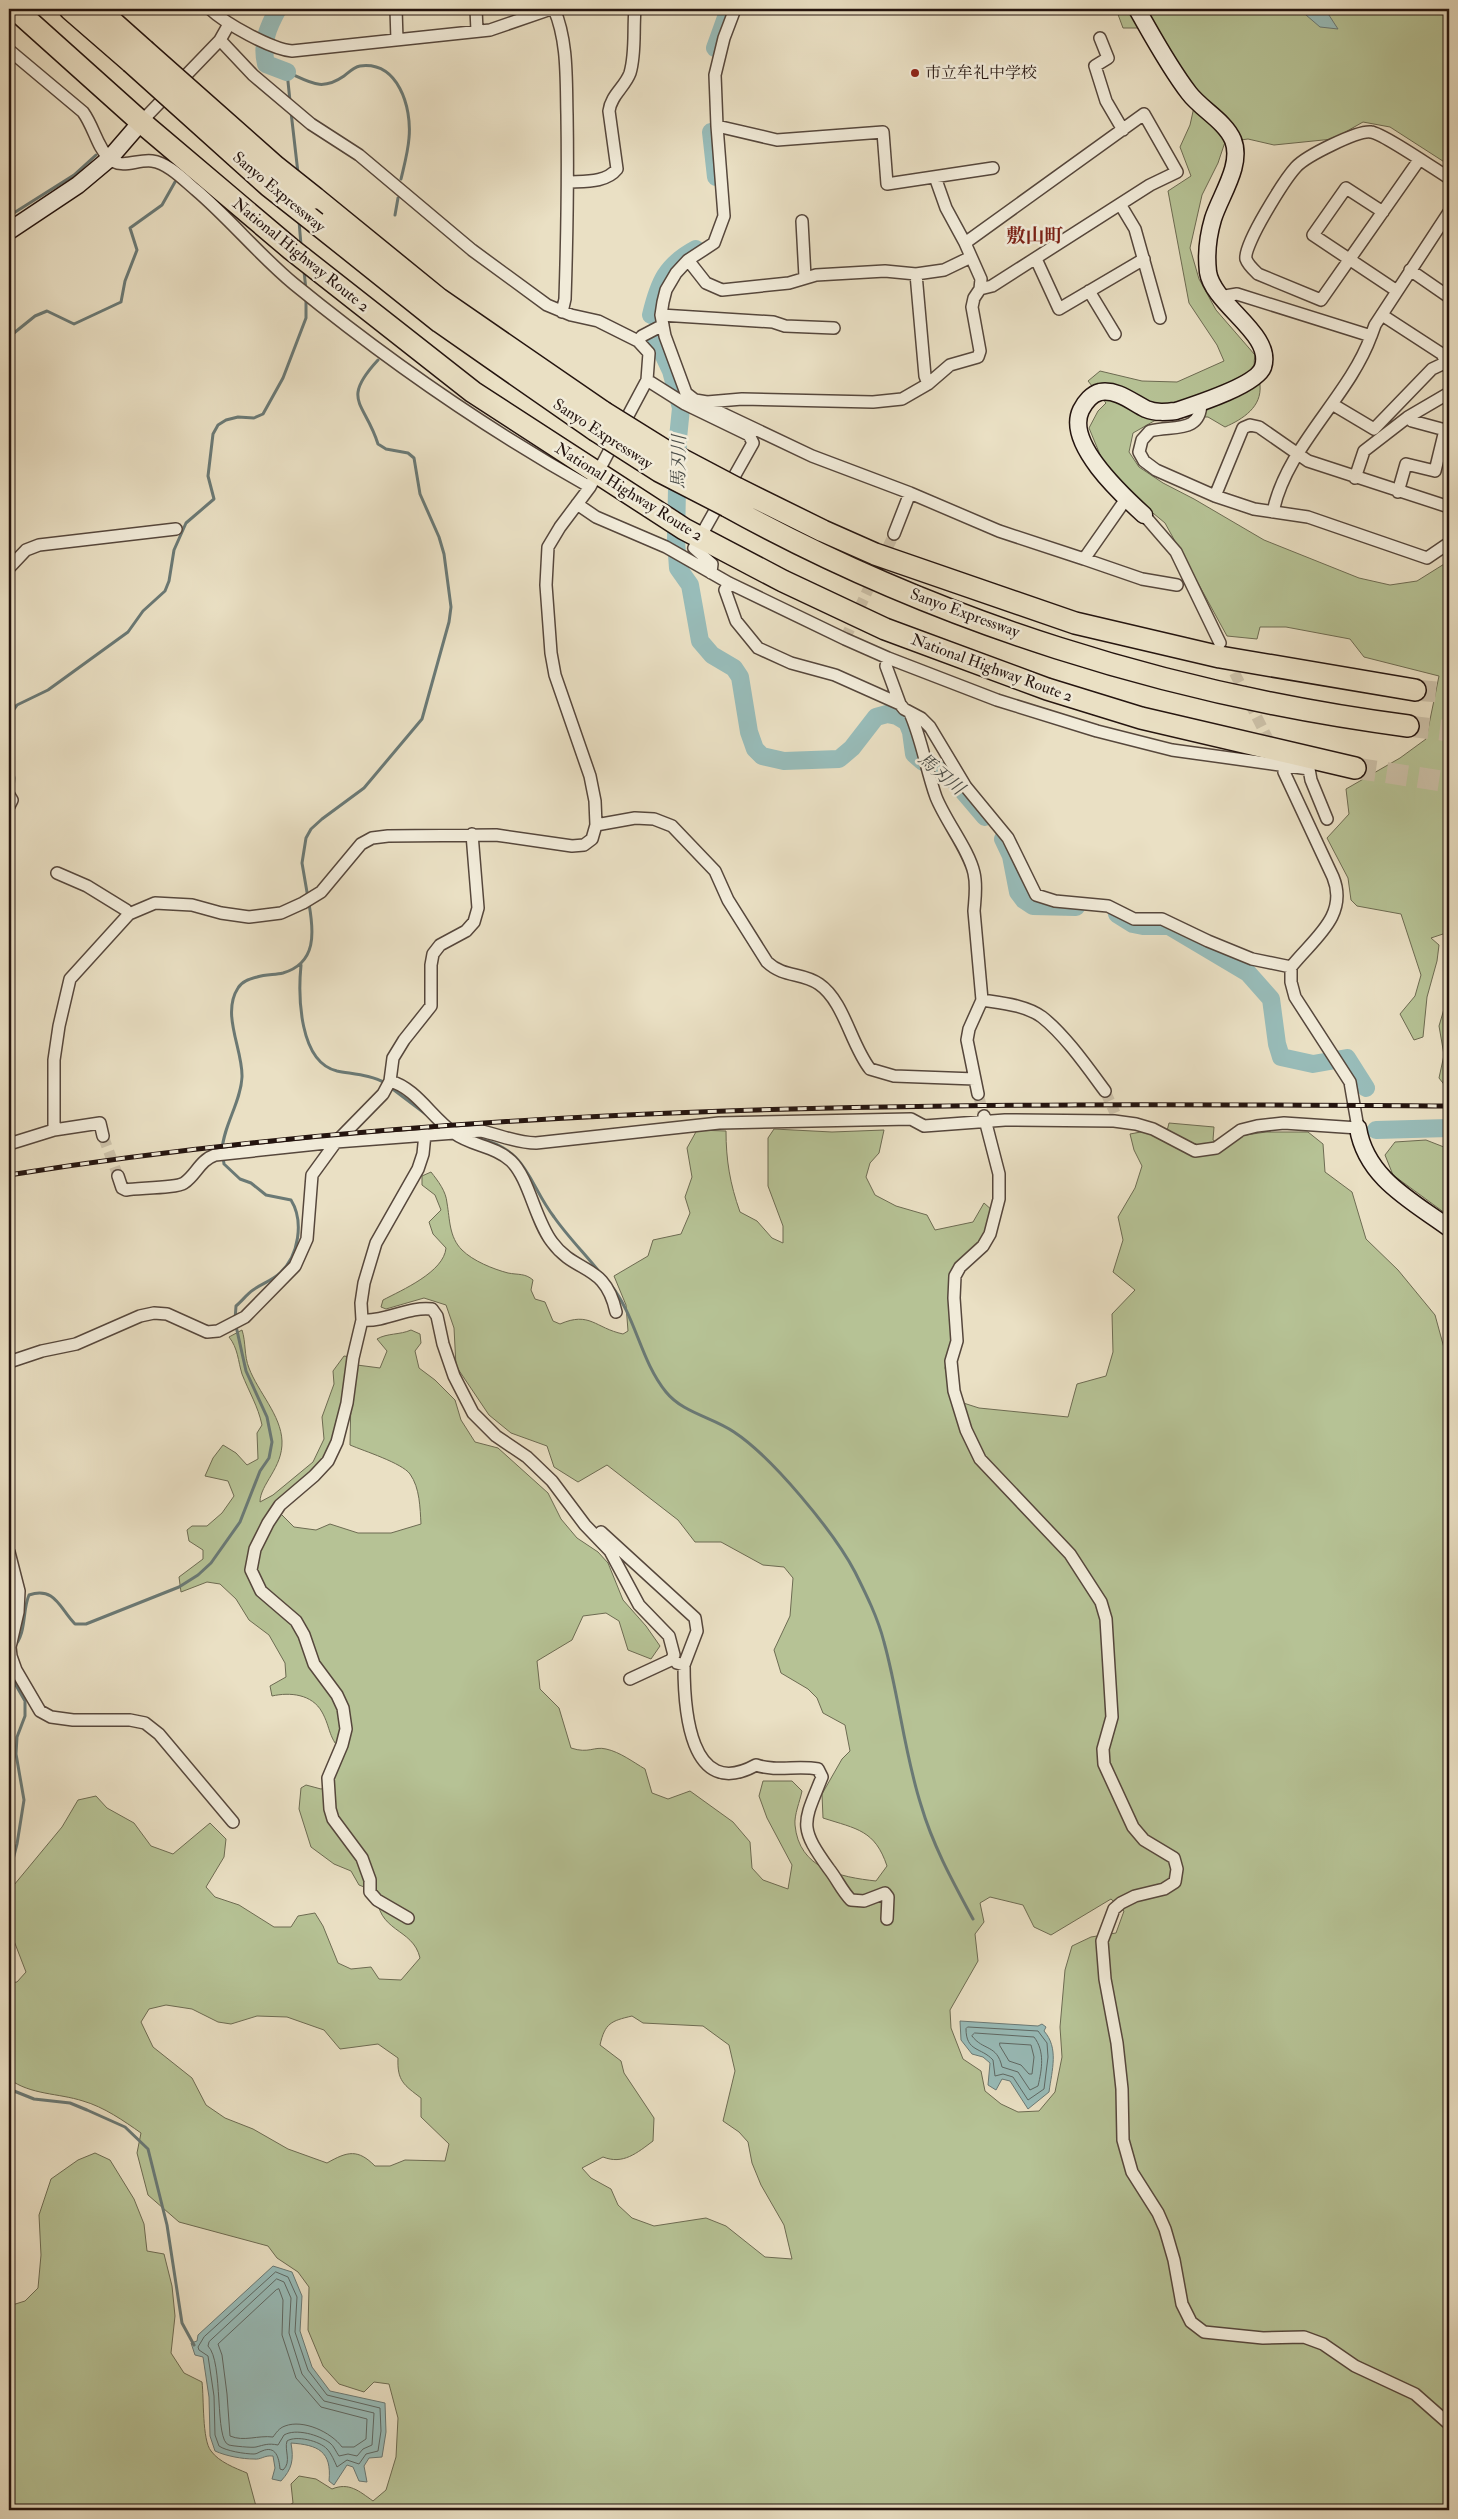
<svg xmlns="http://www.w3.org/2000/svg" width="1458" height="2519" font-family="'IM FELL Double Pica','Noto Serif JP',serif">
<rect width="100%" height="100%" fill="#eae0c4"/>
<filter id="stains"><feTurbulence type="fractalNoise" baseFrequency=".004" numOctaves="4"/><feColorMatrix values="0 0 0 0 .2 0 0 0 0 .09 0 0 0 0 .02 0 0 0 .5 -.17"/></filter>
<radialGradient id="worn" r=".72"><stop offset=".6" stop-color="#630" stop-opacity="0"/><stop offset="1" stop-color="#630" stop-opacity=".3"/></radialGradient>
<!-- green -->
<path fill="#b6c295" stroke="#6d6b52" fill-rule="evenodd" d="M1116 9H1449V165L1390 127 1363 122 1333 139 1274 145 1248 139 1225 142 1218 163 1202 195 1190 248 1199 279 1216 310 1255 355C1252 371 1258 371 1260 385 1262 407 1243 419 1225 427L1208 417H1187L1154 421 1133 433 1129 452 1139 467 1163 483 1194 499 1264 540 1359 578 1390 585 1417 581 1449 561V932L1431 938 1439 945 1437 961 1427 997 1423 1037 1414 1040 1400 1014 1415 996 1421 975 1401 914 1357 906 1351 900 1348 878 1327 838 1349 814 1346 789 1400 758 1426 739 1439 676 1364 657 1350 639 1286 627H1260L1257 639 1227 636 1165 523 1124 489 1101 457 1089 428 1098 411 1106 403 1088 381 1100 371 1142 381 1177 382 1224 361 1217 345 1189 303 1168 191 1191 176 1180 147 1190 125 1196 98 1140 28H1123Z
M1449 992V1087H1446L1439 1078 1444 1055 1439 1026Z
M1169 1123 1214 1127 1213 1140 1226 1149 1239 1136 1266 1132H1308L1323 1144 1325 1172 1352 1192 1366 1239 1398 1270 1435 1315 1449 1366V2510H281L293 2503 291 2484 299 2476 316 2479 332 2489C349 2482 359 2491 373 2501L386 2490 396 2457 398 2418 389 2384 374 2382 364 2392 339 2384 323 2366 308 2330 309 2287 298 2272 277 2258 268 2246 179 2222 148 2195 137 2153 141 2133C124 2121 104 2107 83 2101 58 2093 31 2095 9 2079V1983L17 1982 26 1972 9 1928V1891L62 1827 78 1800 96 1796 107 1808 134 1823 151 1846 173 1854 210 1823 226 1839 224 1857 206 1887 215 1897 239 1905 274 1927H291L298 1916 315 1913 323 1926 338 1963 351 1969 371 1967 379 1979 401 1980 420 1958C413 1927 376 1933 377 1892L359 1885 351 1871 334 1864 311 1847 299 1809 301 1788 306 1785 321 1789 332 1786V1771L344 1753C328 1739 331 1728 322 1712 312 1694 290 1692 272 1696L270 1686 286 1677 285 1663 269 1635 249 1620 236 1599 220 1584 207 1582 181 1592 179 1577 203 1559V1550L189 1541 187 1530 192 1526H207L222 1513 234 1496 228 1481 205 1476 213 1458 223 1445 236 1453 247 1465 258 1459 257 1433 262 1425C258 1406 249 1392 242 1374 238 1361 238 1348 229 1337L242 1330C246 1342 244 1356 249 1368 258 1392 281 1415 282 1441 283 1468 260 1484 260 1502L273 1495 313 1462 324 1439 322 1417 334 1384 333 1371 344 1356 350 1357 342 1408 336 1421 331 1448 320 1465 294 1490 281 1514 294 1527 316 1530 330 1524 358 1533H391L421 1524C420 1508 420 1488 410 1474 402 1463 364 1451 350 1445L351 1395 357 1365 380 1368 387 1351 377 1339C387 1333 400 1335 411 1330L420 1334 421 1343 415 1351 419 1368 435 1380 455 1400 461 1420 475 1442 498 1448 548 1493 561 1519 577 1538 598 1552 608 1563 623 1600 646 1626 660 1646 651 1659 628 1650 619 1621 606 1613 583 1616 572 1640 537 1661 540 1689 559 1708 571 1748C589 1754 594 1746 606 1749 620 1752 633 1762 645 1769L652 1793 668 1799 690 1791 733 1822 750 1842 752 1868 763 1880 788 1889 792 1865 767 1818 759 1796 763 1781H792L802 1791C800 1801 794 1815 795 1825 799 1869 840 1877 876 1881L887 1866C875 1830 857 1829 823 1818L822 1794 842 1759 850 1751 845 1725 823 1713 817 1698 808 1689 781 1673 774 1650 790 1616 793 1578 784 1567 763 1565 721 1542H695L678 1520 607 1465 578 1482 554 1467 547 1446 511 1433 489 1415 456 1366 454 1328 446 1305 424 1298 386 1309 381 1307 383 1300C402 1290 444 1272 446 1248L433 1234 429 1222 441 1210 435 1195 422 1185V1176L431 1172C438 1181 446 1191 447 1203 450 1220 449 1237 462 1250 473 1261 493 1269 508 1273 518 1275 525 1273 533 1280L531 1290 535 1299 545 1302 553 1321 560 1324C590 1311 595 1328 623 1334L628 1331 626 1305 614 1276 648 1256 653 1240 681 1234 690 1213 685 1197 692 1177 687 1148 697 1130 726 1131C726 1160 730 1184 740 1212L757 1221 772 1238 783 1243V1226L768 1186V1138L774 1129 832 1132 884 1130 879 1153 870 1163 866 1177 875 1195 896 1206 927 1215 935 1230 973 1222 984 1203 993 1211 983 1240 952 1273 954 1332 945 1368 954 1400 979 1408 1068 1417 1077 1384 1106 1376 1113 1352 1112 1314 1135 1290 1113 1272 1123 1240 1118 1217 1135 1188 1142 1166 1134 1150 1130 1134 1146 1131 1165 1139ZM990 1897 1023 1905 1034 1927 1051 1935 1111 1899 1124 1911 1116 1933 1091 1937 1072 1946 1065 1970 1060 2027 1062 2057 1055 2092 1039 2111 1018 2112 1001 2104 985 2091 981 2071 963 2059 951 2028 950 2010 978 1961 975 1934 984 1922 980 1903ZM166 2005 192 2009 218 2022 231 2024 257 2016 287 2017 324 2030 340 2049 378 2044 398 2058C397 2081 404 2085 421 2098V2117L449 2144 445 2161 405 2160 390 2166H375C358 2149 348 2151 327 2163L288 2149 253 2129 225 2118 206 2105 192 2078 153 2047 141 2022 149 2009ZM632 2016 643 2023 703 2026 729 2045 735 2071 723 2121 739 2132 748 2142 752 2163 761 2185 784 2225 792 2259 765 2257 726 2226 706 2218 654 2226 632 2218 618 2205 611 2189 591 2178 582 2168 603 2157C623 2165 637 2153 653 2141L654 2118 624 2073 621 2061 600 2045C605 2023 611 2021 632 2016Z
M1426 1140 1449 1149V1216L1393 1175 1385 1155 1395 1142Z
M9 2134 13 2163 9 2179Z
M95 2153 110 2160 134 2199 144 2224 147 2251 164 2254 172 2286 175 2316 171 2353 184 2373 202 2382C204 2398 202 2440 211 2451 219 2462 235 2468 247 2473L257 2510H9V2306L25 2301 38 2288 41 2255 39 2215 51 2179 78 2160Z"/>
<!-- water -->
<path fill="#98bcb9" stroke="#6a7975" d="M1299 9H1325L1338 29 1320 27Z
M960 2021 1038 2026 1042 2024 1046 2027 1044 2031C1059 2048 1052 2070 1049 2092L1028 2109 1010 2081 1002 2079 996 2090 988 2085 990 2063 983 2057 972 2054 961 2040Z
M273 2266 292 2272 302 2296 300 2331 312 2367 330 2391 385 2403 386 2432 382 2457 369 2458 364 2466 367 2482 359 2481 353 2467 347 2465 334 2485 329 2481C332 2451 318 2445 291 2443 294 2460 292 2469 281 2481L272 2479 275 2468 273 2456C264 2455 261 2460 254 2459 242 2459 226 2456 215 2451L210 2436 209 2397 203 2357 195 2355 191 2343 197 2341 198 2335Z"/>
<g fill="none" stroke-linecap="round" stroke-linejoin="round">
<!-- shore -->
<path stroke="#5e6864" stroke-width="1" d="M968 2027 1038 2031 1047 2043 1048 2057 1044 2089 1028 2100 1013 2077 1003 2074 995 2076 993 2060C981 2047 966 2052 966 2029Z
M975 2033 1034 2037C1045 2051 1042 2069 1038 2086L1030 2090 1018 2072 1002 2067C997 2044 983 2051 972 2036Z
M1000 2043 1031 2045 1034 2057 1032 2074H1029L1021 2065 1009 2061 1000 2046Z
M276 2272 288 2277 297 2297 295 2332 308 2370 327 2395 380 2408 381 2431 378 2451 366 2454 359 2464 347 2460 337 2467C335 2462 331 2453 327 2449 320 2441 296 2435 287 2441 284 2450 292 2462 283 2470L280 2469C279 2458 276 2445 262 2451 259 2452 257 2454 254 2454 245 2454 226 2451 219 2446L215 2435 214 2396 208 2356 199 2350 198 2347 204 2337Z
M277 2279 284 2282 291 2298 289 2333 302 2374 324 2401 374 2413 372 2445 363 2449 357 2456 348 2454 339 2456C336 2452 334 2446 330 2443 319 2435 296 2428 284 2435L278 2445C268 2443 264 2445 256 2447 253 2448 232 2446 229 2445 214 2441 224 2362 208 2346L209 2342Z
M279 2289 283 2300 282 2335 296 2378 321 2407 367 2419 366 2439 354 2447H342C331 2432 303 2419 285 2426 279 2428 276 2433 273 2437 258 2435 244 2442 230 2436L227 2394 222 2355 218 2344 276 2290Z"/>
<!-- stream -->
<path stroke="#6a7975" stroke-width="3" d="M287 72 290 101
M287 72C310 82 321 92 344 76 349 72 354 67 360 66 398 61 412 107 409 138 408 152 404 166 401 179
M291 112 298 173
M395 215 398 198
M9 216 74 175 96 155
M299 221 301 245
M304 271 306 290
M9 337 35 316 47 311 74 324 121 302 125 281 137 250 130 228 162 205 175 182
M9 716 17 705 48 690 128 632 143 611 165 591 169 581 174 550 186 523 214 499 208 476 213 434 218 425 226 420 238 417 254 418 263 414 283 378 306 318V299
M9 752 14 778 13 789
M308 898 302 863 306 838 311 829 322 819 364 788 422 719 449 622 451 607 444 554 439 537 420 494 414 458 408 453 386 449 378 444C365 402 340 401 378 360
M301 965C298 996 299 1062 337 1071 352 1074 372 1075 385 1083
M390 1087 427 1115
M480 1139C528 1150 528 1183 554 1217 568 1237 586 1255 601 1274
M222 1151C223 1126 241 1102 242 1077 243 1050 221 1014 238 988 242 981 250 979 257 977 266 974 275 975 283 973 317 963 314 932 309 904
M223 1157 224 1164 240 1179 251 1183 266 1195 291 1200C304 1221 299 1256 280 1273 273 1280 261 1284 253 1290 247 1294 242 1301 236 1306L235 1320
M610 1284C636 1316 640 1360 666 1392 683 1413 712 1417 734 1432 772 1457 834 1532 855 1572 866 1594 878 1618 884 1642 899 1696 904 1752 921 1805 933 1846 953 1882 973 1919
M13 1648C27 1634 22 1611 29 1595 55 1586 60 1609 75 1624H86L179 1587 198 1575 211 1563 240 1522 260 1471 269 1458 272 1442 267 1417 246 1371 236 1326
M9 1673 25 1701V1716L17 1737 16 1754 24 1800 17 1844 9 1875
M9 2089 34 2099 70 2103 87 2110 125 2127 148 2149 167 2225 182 2323 194 2345"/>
<!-- river -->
<path stroke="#98bcb9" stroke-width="18" d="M278 9C268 27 261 43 266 64L287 72
M715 48 729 9
M711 132 716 177
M651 315C659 282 666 265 696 249
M655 337 671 371 681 408 678 438 676 540 678 568 690 585 700 641 712 655 734 668 740 677 749 732 755 749 762 756 784 761 839 759 852 748 876 717 887 714 897 716 907 722 911 732 914 754 922 761 951 777 985 817
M1003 839 1011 856 1018 892 1024 900 1033 906 1076 907
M1117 914 1133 924 1143 926H1169L1248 973 1271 999 1277 1044 1281 1057 1313 1064 1347 1058 1366 1088
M1376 1130 1449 1128"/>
<!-- street-tunnel -->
<path stroke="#ccc1a9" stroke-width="11" stroke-dasharray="11 5.5" stroke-linecap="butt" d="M845 639 894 534
M1227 658 1273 749
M1105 1091 1115 1113
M978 1094 984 1116
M103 1136 118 1176"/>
<!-- highway-tunnel -->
<path stroke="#ccc1a9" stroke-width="21" stroke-dasharray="21 11" stroke-linecap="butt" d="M1415 690 1449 693
M1408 726 1449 731
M1355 768 1449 782"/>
<!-- street casing -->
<g stroke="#56473c" stroke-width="14">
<path id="street" d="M210 9C226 24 271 49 292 51L490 30 551 9
M396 9 397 40
M476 9 477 31
M554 9C568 41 566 80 567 115 568 176 567 238 565 299L562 312
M735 9 724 38 715 75 717 126 724 216 714 243 688 260 676 273 666 290 663 302 661 315 665 336 686 393 695 400 707 402 742 399 873 402 902 399 928 384 950 365 978 357 980 351 972 307 974 298 980 289 981 279 965 243 1144 114 1177 172 1150 185 992 286 980 289
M1100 38 1108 58 1095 66 1106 101 1123 130
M9 50 83 112C94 127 97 147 109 158 121 170 137 159 152 161 168 163 184 180 196 190 230 219 259 255 294 284 387 360 485 428 590 487
M141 122 220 40 229 24
M717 126 777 140 883 132 887 184 993 168
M1419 160 1321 300 1258 274C1254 270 1248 265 1246 259 1243 245 1285 179 1296 167 1306 156 1358 130 1371 132 1382 133 1436 170 1449 178
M935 177 946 208 965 243
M568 182C584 181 606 183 617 169L609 111C611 95 625 87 630 73 636 53 633 29 635 9
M1120 204 1135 229 1160 318
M1383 212 1346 188 1313 235 1397 291
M802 221 805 277
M1036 259 1059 309 1144 259
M688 260 706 283 722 290 789 283 816 275 885 271 916 274 944 270 971 257
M1410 270 1449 297
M916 274 925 376 928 384
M1089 291 1115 334
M1219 297 1237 294 1371 336 1375 325 1449 212
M661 315 773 322 785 326 834 328
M1382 315 1442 354 1446 362
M638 341 642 336 663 325
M647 380 685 404 749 435 753 443 694 548 712 564 711 573
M707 402 713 409 812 456 910 493 999 531 1084 559 1126 499
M1201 402C1201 434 1173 425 1150 431L1142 440 1139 452 1144 461 1156 470 1215 496 1254 509 1308 517 1427 558 1449 543
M1332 404 1374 429 1432 369 1449 361
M1408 417 1412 421 1449 431
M1355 478 1364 451 1408 417 1449 393
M1398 492 1406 464 1435 471 1445 430
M1215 496 1243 428 1250 425 1259 427 1308 461 1449 507
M577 504 596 517 666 547 729 583 845 639 888 658 997 700 1097 731 1172 750 1309 769 1311 780 1327 819
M1273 512C1286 447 1349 397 1371 336
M1144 515 1176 552 1220 643
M894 534 910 493
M1084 559 1142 579 1177 585
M9 568 26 550 39 545 176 529
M729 583 725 590 736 621 758 648 791 663 835 675 900 704
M888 658 886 666 900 704 904 709 921 718 930 727 966 787 1008 838 1036 895 1055 901 1108 906 1134 919H1162L1208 941 1252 959 1291 967
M910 713C922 740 926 769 936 797 946 822 969 850 974 873 977 886 975 898 974 911L982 1000 969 1029 967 1040 978 1094
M9 795 12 800 9 806
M596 825 635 818 654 819 672 826 715 871 728 900 767 962C784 978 802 972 819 984 844 1001 851 1045 870 1069L894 1076 975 1079
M57 873 87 886 126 910 129 914
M982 1000C1001 1003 1026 1005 1042 1017 1065 1035 1088 1068 1105 1091
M390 1081C416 1088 432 1118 454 1133 472 1146 495 1146 511 1161 529 1178 535 1220 552 1242 576 1275 605 1262 616 1312
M984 1116 999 1174V1199L990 1234 983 1246 960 1267 955 1276 954 1298 957 1341 951 1361 954 1391 966 1430 980 1459 1070 1554 1101 1602 1106 1619 1112 1717 1103 1749 1104 1764 1133 1827 1144 1840 1174 1858 1177 1869 1175 1882 1164 1889 1135 1896 1121 1903 1114 1909 1102 1941 1105 1979 1117 2043 1122 2089 1123 2140 1132 2172 1158 2213 1165 2229 1174 2260 1182 2304 1191 2322 1204 2332 1263 2338 1304 2337 1323 2344 1355 2366 1415 2394 1449 2424
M54 1130V1060L59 1026 70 979 129 914 155 903 192 905 221 913 249 917 281 913 303 903 321 892 361 844 372 838 388 836 496 835 572 846 584 845 592 839 596 825 595 801 590 776 555 675 551 653 546 585 548 547 560 527 590 487 647 380 649 353 638 341 598 321 571 315 547 305 472 250 359 155 311 124 253 75 220 40
M9 1144 54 1130 100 1123 103 1136
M118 1176 122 1188 126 1190C138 1188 177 1188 184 1183 196 1175 200 1160 215 1155L336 1142 481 1131C500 1135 517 1143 536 1143L719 1123 911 1119 924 1126 1005 1120 1114 1121 1136 1124 1153 1129 1195 1151 1216 1148 1241 1130 1257 1126 1284 1123 1358 1128 1350 1082 1295 997 1291 982V967C1313 939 1349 916 1333 877L1284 772
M362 1320C387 1322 408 1306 432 1309L437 1316 443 1344 454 1376 473 1413 496 1436 527 1457 552 1481 585 1525 610 1551 639 1605 669 1636 674 1655 671 1660 630 1679
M9 1362 42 1351 76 1344 140 1316 154 1313 167 1314 207 1332 218 1331 245 1317 295 1266 307 1239 312 1175 336 1142 383 1094 390 1081 393 1058 404 1040 431 1006V965L433 954 440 945 466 931 474 922 478 908 472 834
M601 1532 695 1618 697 1631 684 1665 677 1663
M9 1552 19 1591 18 1612 10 1647 11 1656 16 1670 40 1711 51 1717 73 1720H130L145 1723 159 1734 233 1822
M684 1665C684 1707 689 1802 756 1765 777 1772 797 1765 818 1769L822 1777C803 1824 798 1826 829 1869 837 1879 842 1891 851 1900L864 1901 885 1893 888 1897 887 1919
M408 1918 377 1900 370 1892V1880L362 1858 333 1819 330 1809 328 1778 342 1745 346 1729 343 1708 337 1695 314 1664 304 1635 296 1621 261 1591 251 1570 255 1549 268 1523 280 1505 314 1476 328 1461 337 1442 347 1403 353 1358 362 1320 361 1303 364 1283 376 1243 418 1169 423 1154 425 1134"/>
</g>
<!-- secondary casing -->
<g stroke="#24140f" stroke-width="19">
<path id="secondary" d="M1137 9C1153 37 1169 67 1189 93 1201 109 1225 121 1233 140 1243 165 1220 196 1213 219 1208 236 1206 255 1208 272 1213 305 1274 334 1263 367 1257 385 1194 405 1176 411 1166 412 1156 413 1146 409 1132 402 1117 389 1100 392 1092 394 1085 402 1081 410 1065 443 1122 495 1144 515
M9 231 78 185 109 159 141 122
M1358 1128C1366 1178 1412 1201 1449 1228"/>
</g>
<!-- highway casing -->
<g stroke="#24140f" stroke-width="24">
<path id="highway" d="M15 9 141 122 291 249 473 392 684 529 783 581 885 629 1047 689 1141 718 1355 768
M70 9 131 62
M98 9 144 50
M315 198 439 299 603 412
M316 223 440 322 595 430
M736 488 823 531 875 554 1075 623 1220 657 1415 690
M727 506C936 622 1172 695 1408 726"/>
</g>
<!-- street -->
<use href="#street" stroke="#f1ebd9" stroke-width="11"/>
<!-- secondary -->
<use href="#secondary" stroke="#f1ebd9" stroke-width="16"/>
<!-- highway -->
<use href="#highway" stroke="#eae0c4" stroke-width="21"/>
<!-- rail casing -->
<g stroke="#24140f" stroke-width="5">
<path id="rail" d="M9 1175C485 1099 969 1103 1449 1106"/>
</g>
<!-- rail -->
<use href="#rail" stroke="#f1ebd9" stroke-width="3" stroke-dasharray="9" stroke-linecap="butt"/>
<!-- highway-bridge casing -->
<g stroke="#24140f" stroke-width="24" stroke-linecap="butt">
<path id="highway-bridge" d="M144 50 276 167 315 198
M131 62 269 186 316 223
M603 412 664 450 736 488
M595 430 659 471 727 506"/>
</g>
<!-- highway-bridge -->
<use href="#highway-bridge" stroke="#eae0c4" stroke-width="21"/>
</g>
<!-- markers -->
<circle fill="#8f2418" stroke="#f1ebd9" stroke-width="2" cx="915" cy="73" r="5"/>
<g text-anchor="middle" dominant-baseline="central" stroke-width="5" stroke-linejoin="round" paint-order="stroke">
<!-- poi labels -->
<g font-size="16" fill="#24140f" stroke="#f1ebd9" text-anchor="start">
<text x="925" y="73">市立牟礼中学校</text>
</g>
<!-- street labels -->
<g font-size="16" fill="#24140f" stroke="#f1ebd9">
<text transform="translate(279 192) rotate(40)">Sanyo Expressway</text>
<text transform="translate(301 255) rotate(39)">National Highway Route 2</text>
<text transform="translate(603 434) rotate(33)">Sanyo Expressway</text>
<text transform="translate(629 492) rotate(32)">National Highway Route 2</text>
<text transform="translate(965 613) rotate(20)">Sanyo Expressway</text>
<text transform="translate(992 668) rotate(20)">National Highway Route 2</text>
</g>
<!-- water labels -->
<g font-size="18" font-style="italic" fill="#4d4f4a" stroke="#f1ebd9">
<text transform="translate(679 462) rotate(-89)">馬刃川</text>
<text transform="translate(941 774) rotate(40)">馬刃川</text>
</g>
<!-- quarter labels -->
<g font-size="19" font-weight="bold" fill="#7a1f14" stroke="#f1ebd9">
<text x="1035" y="236">敷山町</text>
</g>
</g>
<!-- margin -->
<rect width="1458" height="2519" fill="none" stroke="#eae0c4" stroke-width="30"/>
<rect x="10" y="10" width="1438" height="2499" fill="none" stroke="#24140f" stroke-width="2.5"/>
<rect x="15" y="15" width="1428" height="2489" fill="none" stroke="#24140f"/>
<rect width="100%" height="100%" filter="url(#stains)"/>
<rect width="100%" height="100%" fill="url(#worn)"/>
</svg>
